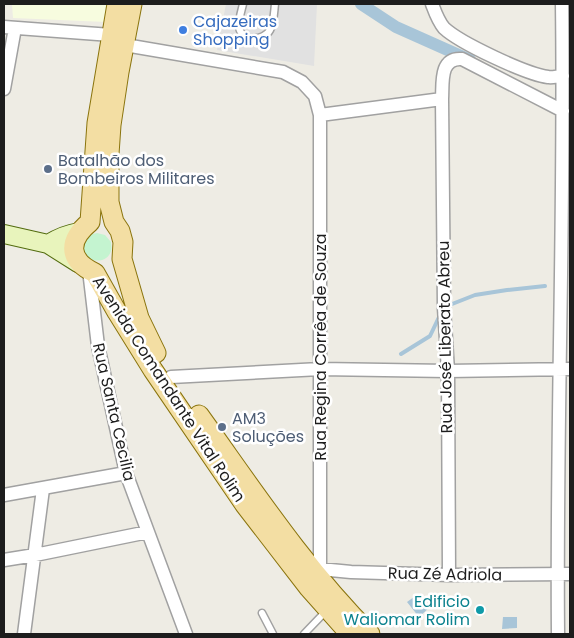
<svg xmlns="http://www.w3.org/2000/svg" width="574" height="638" font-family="Poppins,sans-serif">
<rect width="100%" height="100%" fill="#eeece4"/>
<!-- education -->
<path fill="#f7fcdf" d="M12 4H108L106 22 13 18Z"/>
<!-- park -->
<path fill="#c4f4d0" d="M97 233 105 235 111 242C111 245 112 248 111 251 107 265 85 263 83 249 82 246 83 244 83 241L89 235Z"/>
<!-- parking -->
<path fill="#e1e1e1" d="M226 4H317L314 66 217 50Z"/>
<!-- water -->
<path fill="#a8c5d8" d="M418 594 430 607 419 617 407 602Z
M503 617H517V628L502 629Z"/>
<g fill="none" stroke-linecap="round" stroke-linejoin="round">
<!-- stream -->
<path stroke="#a8c5d8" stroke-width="4" d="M447 306 475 295 507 290 545 286
M401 354 430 336 440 315"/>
<!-- canal -->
<path stroke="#a8c5d8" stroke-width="12" d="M361 4 396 27 470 60"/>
<!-- lane casing -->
<g stroke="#a1a1a1" stroke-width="9">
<path id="lane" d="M243 4C242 9 238 21 239 27 241 42 264 41 270 30 274 23 274 12 275 4
M262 613 273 634
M304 634 327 610"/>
</g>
<!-- street casing -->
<g stroke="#a1a1a1" stroke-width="15">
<path id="street" d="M432 4C435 12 438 21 444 28 460 43 526 74 548 77 552 78 558 76 563 76
M4 27 111 35
M125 45 283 72 302 82 315 96 320 115V579
M4 89 15 28
M320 115 442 99
M89 270 98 346 126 473 186 634
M171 377 320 369 448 371 570 369
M4 495 126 473
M4 560 35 555 148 532
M320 569 351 572 449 575 570 574
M449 575 448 371 444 308 442 99C443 84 439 57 462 59L563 111
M24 634 43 489
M558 634C556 424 565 214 562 4"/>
</g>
<!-- secondary casing -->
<g stroke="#526b0e" stroke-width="20">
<path id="secondary" d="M4 234 48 244 78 263
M48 244C58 238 67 234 79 232"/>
</g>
<!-- primary casing -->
<g stroke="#8a740d" stroke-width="21">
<path id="primary" d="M117 4 97 123 90 222C68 240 67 260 95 273L117 312 153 370 245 505 309 588 350 634
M132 4 119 72 111 125 109 154V202L114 222 120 231 123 242 122 259 139 318 156 353
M199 415C253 490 304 568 370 634"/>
</g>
<!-- lane -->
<use href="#lane" stroke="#fff" stroke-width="6"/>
<!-- street -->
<use href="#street" stroke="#fff" stroke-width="12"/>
<!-- secondary -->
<use href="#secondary" stroke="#e8f4bc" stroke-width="18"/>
<!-- primary -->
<use href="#primary" stroke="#f3dea3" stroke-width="19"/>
</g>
<!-- markers -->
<circle fill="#3f7fe0" stroke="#fff" stroke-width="2" cx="183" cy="30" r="5"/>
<g fill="#5c6f8a" stroke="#fff" stroke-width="2">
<circle cx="48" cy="169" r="5"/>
<circle cx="222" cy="427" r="5"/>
</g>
<circle fill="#0f9aa8" stroke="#fff" stroke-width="2" cx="480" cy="610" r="5"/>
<g text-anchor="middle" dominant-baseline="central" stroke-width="5" stroke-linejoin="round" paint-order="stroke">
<!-- shop labels -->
<g font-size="16" fill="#366cbe" stroke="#fff" text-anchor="start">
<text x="193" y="21">Cajazeiras<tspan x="193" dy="18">Shopping</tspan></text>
</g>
<!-- service labels -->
<g font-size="16" fill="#4e5e75" stroke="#fff" text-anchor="start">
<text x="58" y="160">Batalhão dos<tspan x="58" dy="18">Bombeiros Militares</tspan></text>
<text x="232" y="418">AM3<tspan x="232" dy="18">Soluções</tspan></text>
</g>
<!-- street labels -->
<g font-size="16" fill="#1d1d1d" stroke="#fff">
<text transform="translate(445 337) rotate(-91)">Rua José Liberato Abreu</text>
<text transform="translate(320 347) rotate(-90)">Rua Regina Corrêa de Souza</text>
<text transform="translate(169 389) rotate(57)">Avenida Comandante Vital Rolim</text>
<text transform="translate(114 412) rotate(77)">Rua Santa Cecilia</text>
<text transform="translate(445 574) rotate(1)">Rua Zé Adriola</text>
</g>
<!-- culture labels -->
<g font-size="16" fill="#0d838f" stroke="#fff" text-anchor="end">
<text x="470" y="601">Edificio<tspan x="470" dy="18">Waliomar Rolim</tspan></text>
</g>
</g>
<!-- border -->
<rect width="574" height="638" fill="none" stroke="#1d1d1d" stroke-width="10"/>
</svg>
